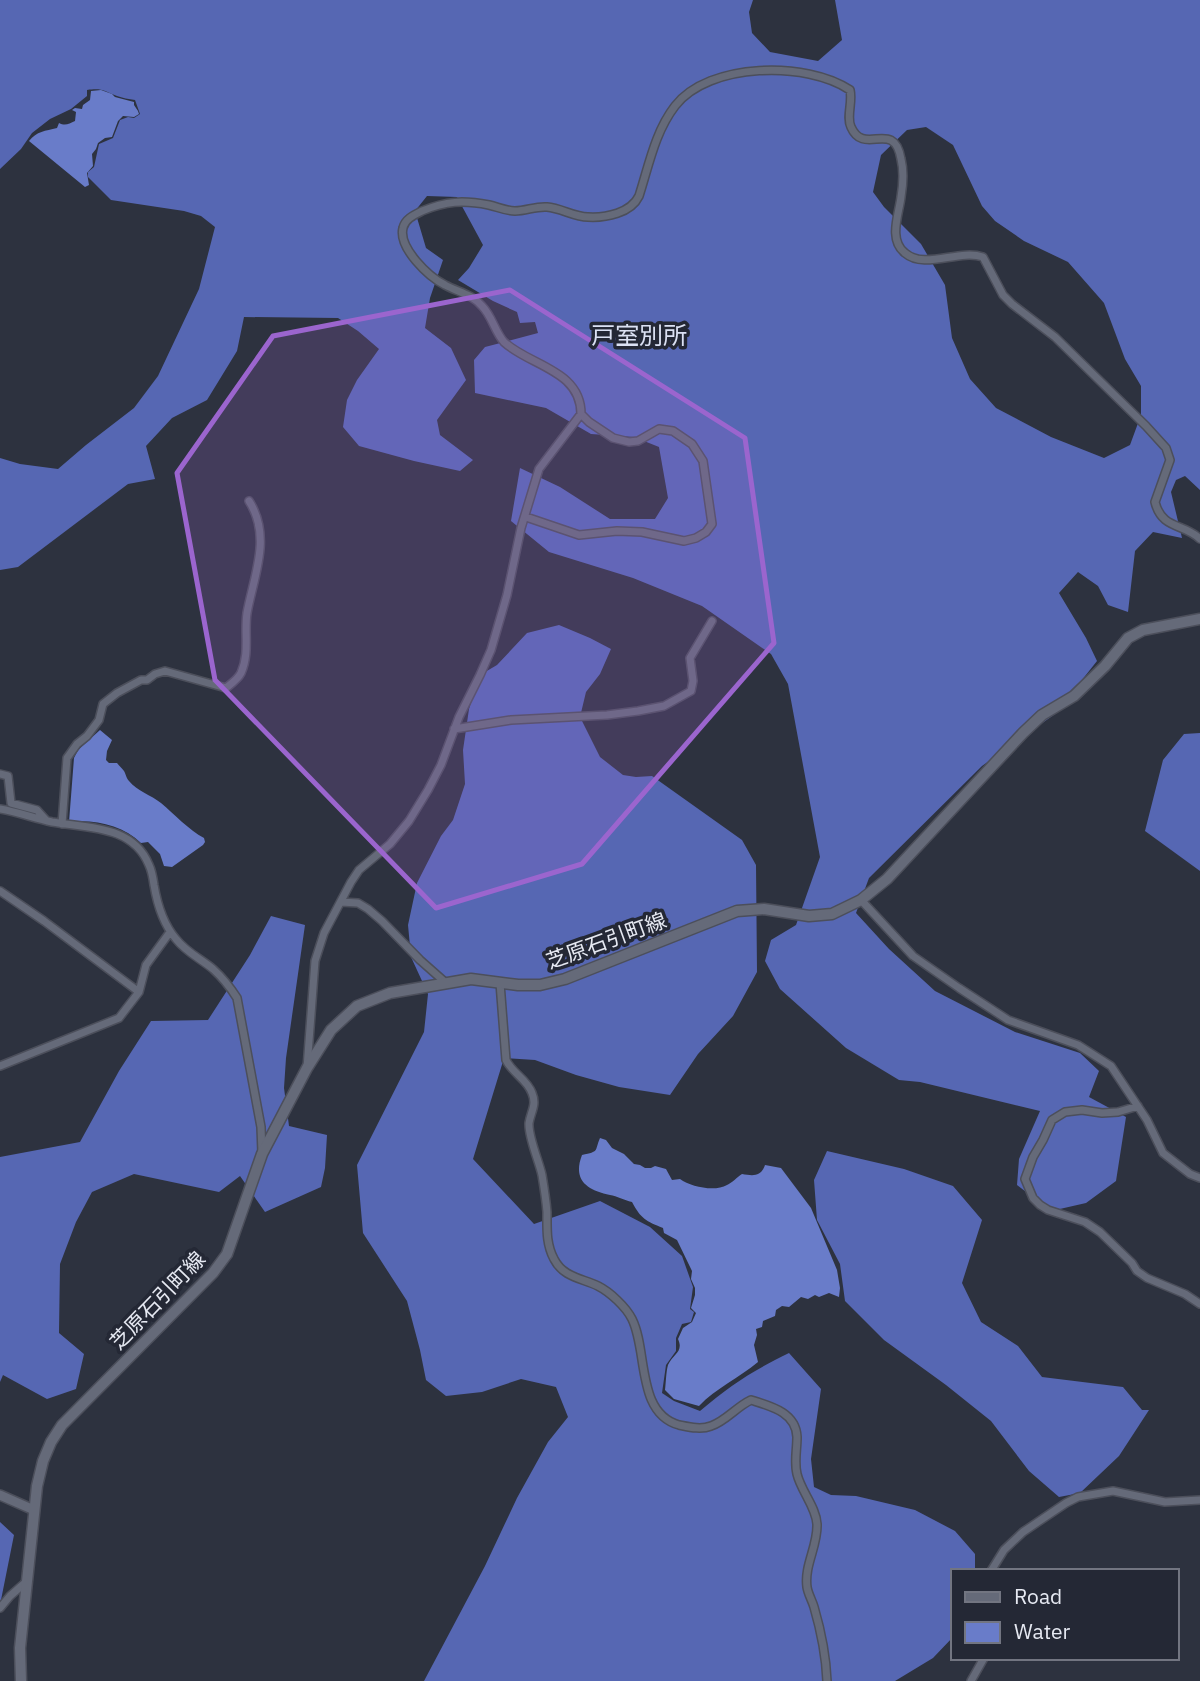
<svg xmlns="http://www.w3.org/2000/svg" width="1200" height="1681" font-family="'IBM Plex Sans','Noto Sans JP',sans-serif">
<rect width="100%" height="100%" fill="#2d323f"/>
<!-- forest -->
<path fill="#5667b3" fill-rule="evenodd" d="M0 0H753L749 12 752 33 770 52 818 61 842 40 835 0H1200V490L1185 476 1176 480 1171 492 1182 538 1153 532 1135 551 1128 612 1108 605 1098 586 1078 572 1059 593 1086 638 1097 661 1055 714 982 766 869 878 856 913 889 949 935 991 1015 1032 1080 1053 1099 1071 1089 1097 1126 1117 1116 1181 1086 1203 1051 1211 1017 1185 1019 1159 1040 1111 920 1082 899 1080 846 1048 780 989 765 961 771 940 796 925 820 857 788 684 771 654 702 606 633 578 549 552 511 521 520 468 560 487 610 519H655L668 498 659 447 634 437 591 434 546 408 475 393 474 360 485 347 538 333 535 322 520 323 517 312 493 301 458 280 469 268 483 245 457 197 427 196 415 211 426 248 443 260 430 298 425 328 451 348 466 380 437 420 440 435 473 460 460 471 414 461 359 446 343 427 347 400 357 380 379 349 358 331 338 318 244 317 237 351 207 400 172 418 146 446 155 479 128 484 18 567 0 570V458L20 464 58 469 86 445 134 408 158 376 199 289 215 227 201 216 184 211 111 200 88 177V172L94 167 99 144 113 138 120 120 128 117 134 118 140 114 135 100C129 99 122 98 117 96 103 91 103 88 87 90V96L71 109 50 119 32 133 21 149 0 169ZM926 127 953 145 982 206 995 221 1024 241 1068 262 1104 303 1125 359 1141 386V415L1130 445 1104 458 1051 437 996 408 970 379 952 338 945 285 921 244 884 207 873 192 881 155 907 130Z
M559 625 590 638 611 649 600 674 586 692 580 717 600 757 623 775 636 777 652 776 742 840 756 865 757 972 733 1016 698 1054 670 1095 619 1087 576 1075 535 1060 504 1058 473 1159 534 1224 600 1201 650 1227 682 1256 693 1287 690 1309 694 1312 691 1322 682 1324 676 1338V1351L666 1365 662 1393 674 1401 700 1411C730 1385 754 1370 789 1353L821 1389 811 1459 814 1487 831 1495 856 1496 915 1510 955 1531 975 1554V1571H953V1637L933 1658 895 1681H424L485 1566 517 1498 548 1442 568 1417 556 1387 521 1379 482 1392 446 1396 426 1380 420 1350 407 1301 363 1233 357 1165 424 1032 428 994 411 957 408 925 417 883 441 836 453 820 465 784 463 750 469 709 480 675 497 665 527 633Z
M1200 733V871L1145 831 1163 760 1184 734Z
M271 916 305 925 286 1058 284 1088 289 1126 327 1135 325 1168 321 1187 265 1212 240 1176 219 1192 134 1174 92 1192 76 1222 60 1264 59 1333 84 1354 76 1389 47 1399 3 1375 0 1382V1157L80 1142 119 1071 151 1021 208 1020 250 955Z
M827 1151 904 1169 953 1186 982 1220 962 1283 981 1322 1018 1346 1042 1377 1123 1387 1142 1410H1149L1119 1456 1080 1493 1059 1497 1029 1471 991 1421 946 1385 884 1340 845 1301 840 1264 817 1220 814 1180Z
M0 1522 14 1535 0 1605Z"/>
<!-- water -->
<path fill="#697cc9" d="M101 90 112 94 115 97 134 102V105L138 111 139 114 134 117 123 116 118 121 112 137 105 138 98 143 96 149 92 154 93 166 87 173 89 185 85 187 29 141C37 131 45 131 57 128L59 123C65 126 69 124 75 121L76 112 72 110 75 108 82 109 83 105 90 100 91 91Z
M100 730 112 740 107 751 106 760 109 763H117C119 766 122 768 124 771 126 774 126 778 129 781 137 791 151 795 161 803 174 814 189 830 204 838L205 842 203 845 172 867 164 866 160 854 148 842 141 843C123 825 94 819 69 822L74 758 78 750Z
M600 1138 606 1140 612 1148 624 1154 634 1164 640 1165 645 1168H651L655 1166 666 1169 672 1180 680 1179C691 1187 715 1192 727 1185 732 1183 737 1177 742 1174 753 1176 761 1177 765 1165L781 1168 811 1208 837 1270 840 1288 839 1297 829 1293 819 1297 815 1295 808 1299 801 1297 789 1307 782 1306 776 1310 775 1316 763 1321 762 1327 756 1329 757 1335 754 1345 758 1362C739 1378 716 1388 699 1406L674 1399 665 1390C666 1382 666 1372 668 1365 673 1354 684 1352 678 1339L683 1328 692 1322 696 1313 691 1308 695 1295V1288L691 1279 692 1271 677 1240 664 1233 663 1228C646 1221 641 1219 632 1202 624 1200 617 1196 610 1195 588 1190 572 1181 582 1155 600 1151 594 1152 600 1138Z"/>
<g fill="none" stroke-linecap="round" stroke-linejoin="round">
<!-- minor casing -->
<g stroke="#4c4f5b" stroke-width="10">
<path id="minor" d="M526 517 579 535 617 531 642 532 684 541 696 538 706 532 712 524 703 461 692 444 673 431 659 429 638 441 629 442 613 438 589 422 581 414
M454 729 511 720 607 715 638 711 664 706 691 691 693 681 690 658 712 621
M0 774 8 776 11 803 37 810 46 820
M0 809C17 812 34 818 52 822 87 828 133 825 149 865 152 871 153 878 154 885 157 903 164 925 176 939 186 952 201 959 213 969 223 978 230 987 237 998L261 1127 262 1153
M62 824 67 758 77 744 87 736 99 720 103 704 117 693 141 680H147L155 674 165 671 226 688C231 684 238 679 241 673 250 653 244 633 247 613 254 575 272 537 249 501
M0 891 44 921 139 992
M861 900 913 956 959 988 1008 1020 1078 1045 1111 1066 1147 1120 1163 1153 1190 1174 1200 1178
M341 902 358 903 368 909 382 921 420 960 446 983
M500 983 506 1060C512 1073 527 1079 532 1093 537 1105 531 1111 529 1123 528 1137 539 1161 542 1175 544 1187 546 1200 547 1212 547 1229 546 1244 554 1259 563 1277 581 1278 598 1286 610 1292 626 1307 632 1319 648 1351 636 1413 679 1425 689 1427 701 1430 711 1426 726 1421 736 1407 751 1400 770 1406 796 1412 797 1437 797 1450 794 1462 797 1474 801 1491 816 1507 817 1524 818 1546 804 1565 807 1587 808 1594 812 1600 814 1607 821 1631 826 1656 827 1681
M0 1066 119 1018 139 992 146 965 170 932
M307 1068 315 961 324 933 351 882 359 870 390 844 409 821 428 790 441 765 459 717 480 675 491 650 507 595 521 528 539 469 581 414C581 370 530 366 504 342 495 332 492 316 482 306 472 294 458 292 445 285 429 277 398 248 403 228 405 219 414 215 422 211 446 201 463 200 489 205 498 207 506 211 515 211 526 211 536 206 547 207 561 208 574 217 588 217 606 218 631 213 639 196 649 165 655 132 675 106 709 62 807 61 850 90 853 102 846 117 851 127 864 157 894 118 901 159 904 171 903 185 901 197 899 214 888 240 905 253 925 270 958 249 983 257L1003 295 1012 304 1055 337 1146 426 1166 448 1170 460 1155 502C1162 530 1184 523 1200 539
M1138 1106 1118 1112 1102 1113 1082 1110 1065 1112 1052 1120 1043 1140 1033 1157 1025 1179 1033 1198 1040 1205 1048 1210 1085 1222 1100 1232 1132 1263 1137 1271 1147 1278 1185 1294 1200 1304
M991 1571 1004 1550 1023 1532 1066 1503 1078 1497 1113 1491 1165 1502 1200 1500
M0 1608 10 1596 26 1582
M971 1681 984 1658"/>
</g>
<!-- tertiary casing -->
<g stroke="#4c4f5b" stroke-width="12">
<path id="tertiary" d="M0 1495 34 1510"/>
</g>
<!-- secondary casing -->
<g stroke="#4c4f5b" stroke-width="13">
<path id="secondary" d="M21 1681 20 1648 37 1486 43 1461 51 1442 62 1425 213 1273 227 1254 262 1154 307 1068 331 1030 357 1006 390 993 471 979 518 985H540L565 979 737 911 764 909 809 916 832 914 861 900 887 879 1023 733 1042 715 1074 696 1105 666 1128 638 1143 630 1200 619"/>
</g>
<!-- minor -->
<use href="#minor" stroke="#656a79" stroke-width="7"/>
<!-- tertiary -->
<use href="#tertiary" stroke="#656a79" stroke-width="9"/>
<!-- secondary -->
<use href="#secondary" stroke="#656a79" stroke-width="10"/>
</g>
<!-- marked area -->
<path fill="#9b65ce" fill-opacity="0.2" stroke="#9b65ce" stroke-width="5" stroke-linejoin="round" d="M510 290 745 438 774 643 582 864 436 908 215 680 177 473 273 336Z"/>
<g text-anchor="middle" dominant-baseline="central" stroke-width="7" stroke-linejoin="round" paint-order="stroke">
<!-- street labels -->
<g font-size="21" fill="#e6e9f2" stroke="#242835">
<text transform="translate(606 940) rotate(-20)">芝原石引町線</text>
<text transform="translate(157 1300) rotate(-46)">芝原石引町線</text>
</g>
<!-- quarter labels -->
<g font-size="24" fill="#dbe1f3" stroke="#242835">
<text x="639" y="335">戸室別所</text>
</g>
</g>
<!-- legend -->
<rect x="951" y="1569" width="228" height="91" fill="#242835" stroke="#727581" stroke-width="2"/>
<rect x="965" y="1592" width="35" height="10" fill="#656a79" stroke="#727581" stroke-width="2"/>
<text x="1014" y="1604" font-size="21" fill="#e6e9f2">Road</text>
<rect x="965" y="1622" width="35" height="21" fill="#697cc9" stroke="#727581" stroke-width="2"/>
<text x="1014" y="1639" font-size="21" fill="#e6e9f2">Water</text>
</svg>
